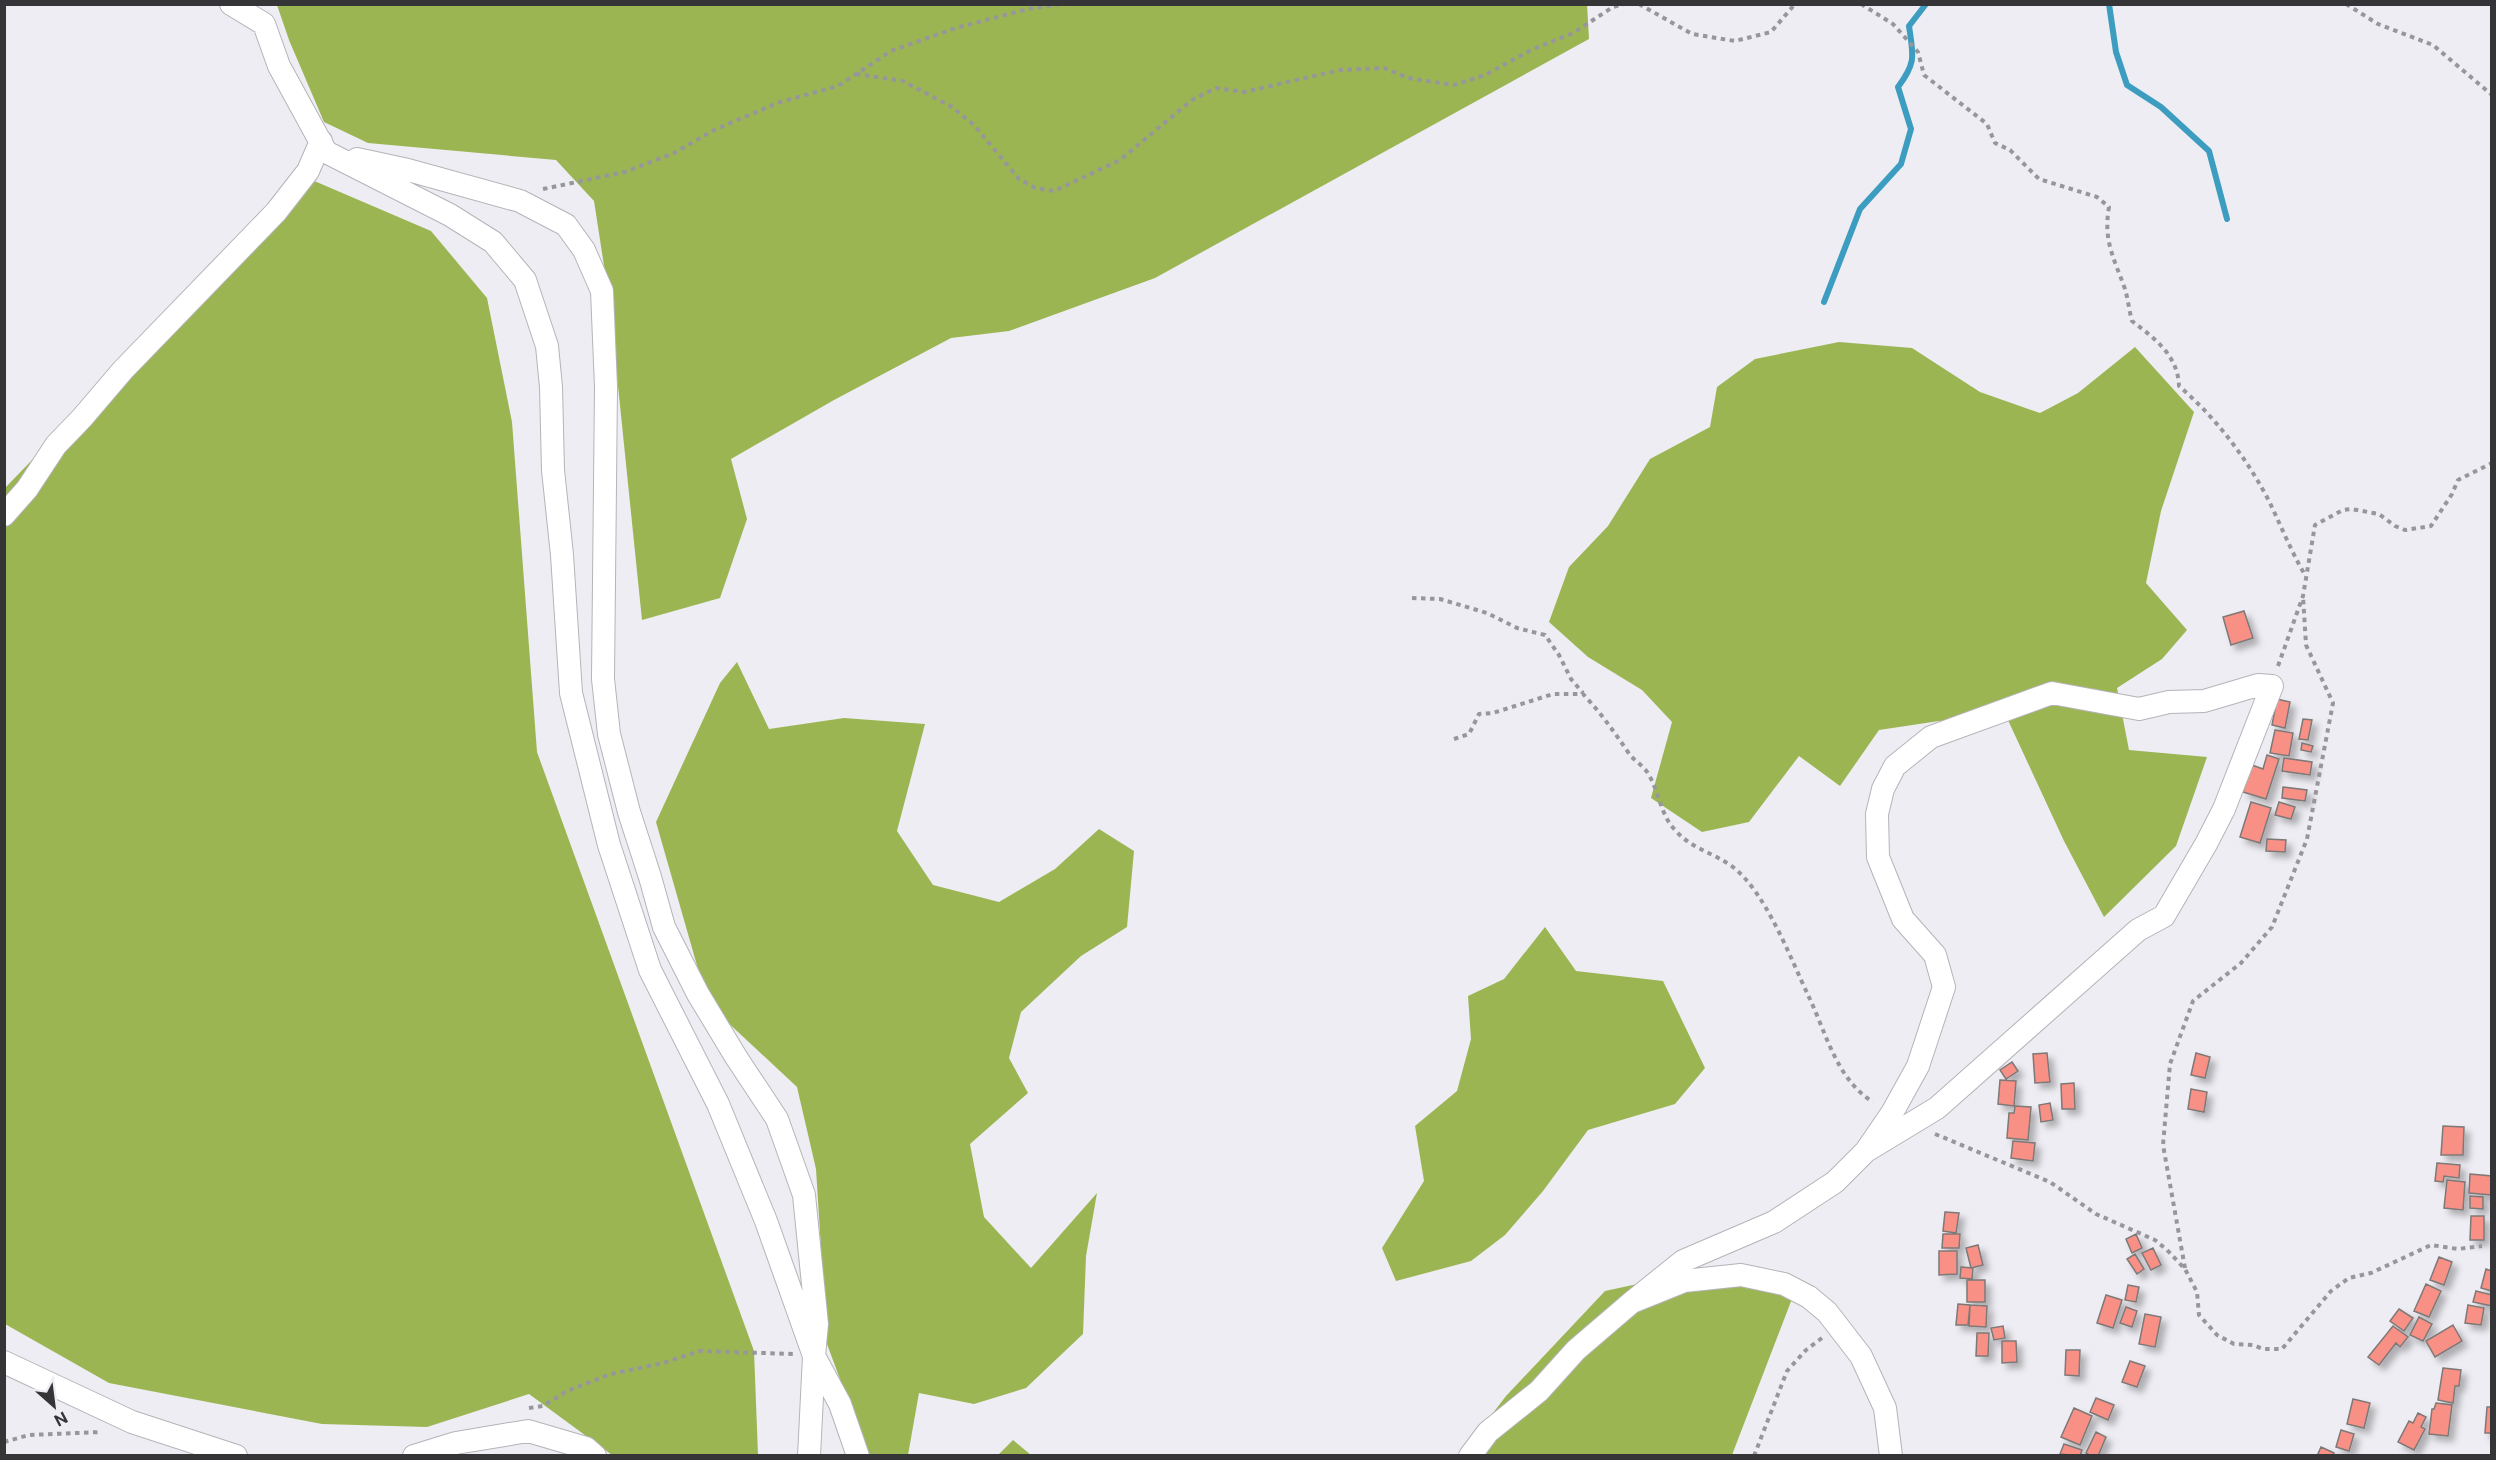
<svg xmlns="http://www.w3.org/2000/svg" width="2496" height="1460" font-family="'Public Sans',sans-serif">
<defs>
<filter id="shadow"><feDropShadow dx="5.5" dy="5.5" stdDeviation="3" flood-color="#0004"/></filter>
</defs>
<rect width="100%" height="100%" fill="#ededf3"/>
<!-- forest -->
<path fill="#9cb553" d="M1587 4 1589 39 1155 278 1009 331 951 338 834 400 731 459 747 519 720 598 642 620 609 298 594 201 556 160 368 143 324 122 289 40 277 5Z
M305 177 431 231 487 298 512 422 537 752 754 1351 758 1455H612L529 1394 427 1427 322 1424 109 1383 5 1324V488Z
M1839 342 1912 348 1980 392 2040 413 2078 393 2135 347 2194 412 2161 511 2146 583 2187 630 2162 659 2117 688 2129 750 2207 757 2176 846 2104 917 2064 841 2007 718 1939 721 1879 730 1840 786 1799 756 1749 822 1702 832 1651 798 1672 722 1642 690 1588 657 1549 622 1569 567 1608 526 1650 459 1710 427 1717 387 1755 359Z
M737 662 769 729 844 718 925 724 897 831 933 885 999 902 1055 869 1099 829 1134 851 1127 927 1081 956 1021 1012 1009 1058 1028 1093 970 1144 984 1217 1031 1268 1097 1193 1086 1256 1083 1334 1026 1388 974 1404 919 1393 908 1455H868L827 1344 816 1169 797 1087 708 1004 656 822 720 683Z
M1545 927 1576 971 1663 981 1705 1068 1675 1104 1588 1130 1543 1191 1505 1235 1471 1261 1396 1281 1382 1248 1424 1181 1415 1126 1457 1091 1471 1039 1468 996 1504 979Z
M1707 1269 1795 1291 1732 1455 1460 1456 1506 1396 1605 1291Z
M1013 1440 1031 1455H998Z"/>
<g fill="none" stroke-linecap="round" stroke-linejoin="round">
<!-- stream -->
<path stroke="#3d9dc1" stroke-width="6" d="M2109 4 2116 52 2127 85 2161 107 2209 151 2227 219
M1824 302 1860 209 1901 164 1911 129 1898 87C1917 62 1913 55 1909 26L1926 4"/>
</g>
<!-- building -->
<path fill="#f99086" stroke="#7e7877" stroke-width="1.5" filter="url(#shadow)" d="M2244 611 2253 638 2231 645 2223 617Z
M2277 699 2290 702 2285 728 2272 725Z
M2303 719 2312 720 2308 740 2299 739Z
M2275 730 2293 733 2289 756 2270 753Z
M2302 743 2313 746 2311 752 2301 750Z
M2267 755 2279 759 2266 799 2243 792 2252 765 2263 769Z
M2284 758 2312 762 2310 775 2282 771Z
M2283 787 2307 790 2305 801 2282 798Z
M2251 802 2271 808 2260 843 2240 837Z
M2279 802 2295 807 2291 819 2275 815Z
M2267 839 2286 840 2285 852 2266 851Z
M2047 1053 2050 1082 2035 1083 2033 1054Z
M2196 1053 2210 1057 2205 1078 2191 1075Z
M2012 1062 2018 1071 2006 1079 2000 1070Z
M2000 1080 2016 1081 2014 1106 1998 1104Z
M2074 1083 2075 1109H2062L2061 1084Z
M2191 1089 2207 1092 2204 1112 2188 1109Z
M2050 1103 2053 1120 2041 1122 2039 1105Z
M2015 1106 2031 1107 2028 1140 2007 1138 2009 1113H2014Z
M2443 1126 2464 1127 2463 1155H2441Z
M2013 1141 2035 1143 2033 1161 2011 1158Z
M2437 1163 2460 1165 2459 1178 2444 1176 2443 1182 2435 1181Z
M2470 1174 2492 1176V1195L2469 1193Z
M2447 1180 2465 1182 2463 1210 2444 1208Z
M2470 1196 2483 1197V1209L2470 1208Z
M1945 1212 1959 1213 1956 1233 1943 1231Z
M2471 1216H2484V1240H2470Z
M1943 1234H1960L1959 1248H1942Z
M2136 1234 2142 1248 2132 1253 2126 1239Z
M1978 1245 1983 1265 1971 1268 1966 1248Z
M2153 1248 2161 1265 2151 1270 2142 1253Z
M1939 1251H1957V1274L1939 1275Z
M2135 1254 2144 1269 2137 1274 2127 1259Z
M2439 1257 2452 1262 2444 1285 2430 1280Z
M1961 1267 1973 1268 1972 1279 1960 1278Z
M2486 1269 2492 1271V1291L2481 1288Z
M1967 1280H1985V1302H1967Z
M2426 1284 2441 1291 2429 1317 2414 1311Z
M2128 1285 2139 1287 2136 1302 2125 1300Z
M2476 1291 2492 1295V1306L2473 1302Z
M2106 1295 2122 1300 2113 1328 2097 1323Z
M1958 1304 1970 1305 1968 1325H1956Z
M1970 1305 1987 1306 1986 1327 1969 1326Z
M2468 1305 2484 1308 2481 1325 2465 1323Z
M2126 1307 2137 1311 2132 1327 2120 1323Z
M2399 1309 2413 1318 2404 1331 2390 1321Z
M2145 1314 2161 1317 2155 1347 2139 1344Z
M2419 1317 2432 1324 2423 1341 2410 1335Z
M2453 1325 2462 1341 2435 1357 2426 1341Z
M2003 1326 2005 1338 1994 1340 1991 1328Z
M2393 1326 2408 1337 2400 1347 2396 1343 2379 1365 2368 1357Z
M1977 1333H1989L1988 1356H1976Z
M2002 1341H2016L2017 1362 2002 1363Z
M2066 1350H2080L2079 1376 2065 1375Z
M2130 1361 2145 1366 2137 1387 2122 1382Z
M2443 1368 2461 1370 2459 1386H2455L2453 1403 2438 1400Z
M2096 1398 2114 1405 2108 1420 2090 1412Z
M2353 1399 2370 1403 2364 1428 2347 1424Z
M2436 1403 2452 1405 2448 1436 2429 1434 2432 1409H2434Z
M2487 1407H2492V1433H2485Z
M2074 1408 2092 1416 2080 1445 2061 1437Z
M2418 1413 2426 1417 2421 1427 2425 1429 2414 1450 2398 1442 2409 1421 2413 1423Z
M2341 1430 2354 1434 2349 1451 2336 1447Z
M2096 1432 2106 1437 2098 1456H2091L2086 1453Z
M2064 1444 2082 1450 2080 1456 2060 1454Z
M2321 1447 2334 1453 2333 1456H2317Z"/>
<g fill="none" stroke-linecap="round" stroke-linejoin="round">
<!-- minor casing -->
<g stroke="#b4b4b9" stroke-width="24">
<path id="minor" d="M231 4 264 24 279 66 326 152 450 215 493 242 525 280 547 346 551 387 553 470 562 555 571 693 609 845 650 970 718 1104 766 1221 814 1356 809 1456
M357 159 408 170 520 201 566 225 584 250 602 291 606 387 603 679 609 734 629 812 650 877 664 927 698 994 736 1057 777 1119 804 1195 817 1324 814 1356 840 1404 858 1456
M4 515 27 489 56 445 82 418 123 370 276 212 308 171 321 141
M1632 1302 1683 1261 1774 1222 1835 1182 1866 1151 1892 1113 1918 1066 1944 987 1935 955 1903 919 1878 857 1877 814 1883 789 1895 766 1931 737 2052 693 2139 709 2169 702 2204 701 2258 685 2272 686 2224 809 2206 844 2164 916 2138 930 1937 1108 1866 1151
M4 1362 132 1422 236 1456
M414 1456 456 1443 528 1431 586 1448 595 1456
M1470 1456 1488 1432 1539 1391 1576 1350 1632 1302 1684 1281 1741 1275 1784 1284 1809 1297 1827 1312 1861 1356 1885 1408 1891 1456"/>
</g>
<!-- path -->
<path stroke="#97979b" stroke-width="4" stroke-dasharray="4.5 4.5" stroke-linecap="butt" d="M1639 4 1692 34 1735 41 1771 32 1795 4
M1861 4 1893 24 1918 52 1924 75 1987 124 1995 143 2010 150 2039 179 2097 197 2109 207C2103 241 2114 258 2125 289 2128 299 2129 310 2132 321 2154 338 2178 355 2179 386 2216 418 2246 457 2269 501 2281 526 2291 551 2305 575
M2346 4 2378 24 2433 45 2492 95
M856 74 903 81 952 107 974 125 1019 179 1035 188 1054 191 1120 160 1192 100 1216 88 1244 92 1340 70 1384 68 1408 78 1454 85 1485 75 1531 50 1573 33 1613 7 1624 4
M543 189 625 172 674 153 714 130 780 102 838 86 891 51 956 28 1028 9 1061 4
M1412 598 1440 599 1487 613 1517 628 1545 635 1559 655 1571 679 1583 693
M2278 666 2303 596 2315 525 2343 510 2351 509 2379 514 2395 526 2405 530 2431 526 2452 494 2458 480 2492 463
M1454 739 1469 734 1479 714 1493 713 1553 694H1583C1601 713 1615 733 1630 755 1636 762 1645 767 1649 775 1660 794 1660 815 1676 831 1692 849 1714 853 1733 867 1766 893 1790 957 1808 995 1826 1032 1836 1079 1873 1102
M1935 1134 2050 1182 2096 1214 2155 1240 2167 1250 2185 1269 2197 1292 2199 1315 2217 1335 2234 1344 2253 1345 2263 1349H2282L2331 1291 2349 1278 2371 1273 2431 1245 2458 1249 2482 1246
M2185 1268 2163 1145 2170 1064 2193 1001 2241 963 2272 927 2307 839 2333 703 2306 645 2303 596
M529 1408 543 1406 567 1391 611 1374 663 1363 700 1351 793 1354
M4 1442 29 1435 101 1432
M1754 1456 1787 1371 1806 1350 1822 1338"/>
<!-- minor -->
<use href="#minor" stroke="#fff" stroke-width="22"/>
</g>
<!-- border -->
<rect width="2496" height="1460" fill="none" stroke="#353537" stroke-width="12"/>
<!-- north arrow -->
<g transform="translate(54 1406) rotate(152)" stroke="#ededf3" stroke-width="4.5" paint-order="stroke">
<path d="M0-4.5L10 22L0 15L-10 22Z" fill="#353537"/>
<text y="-9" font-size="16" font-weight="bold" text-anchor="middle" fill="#353537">N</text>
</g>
</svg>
